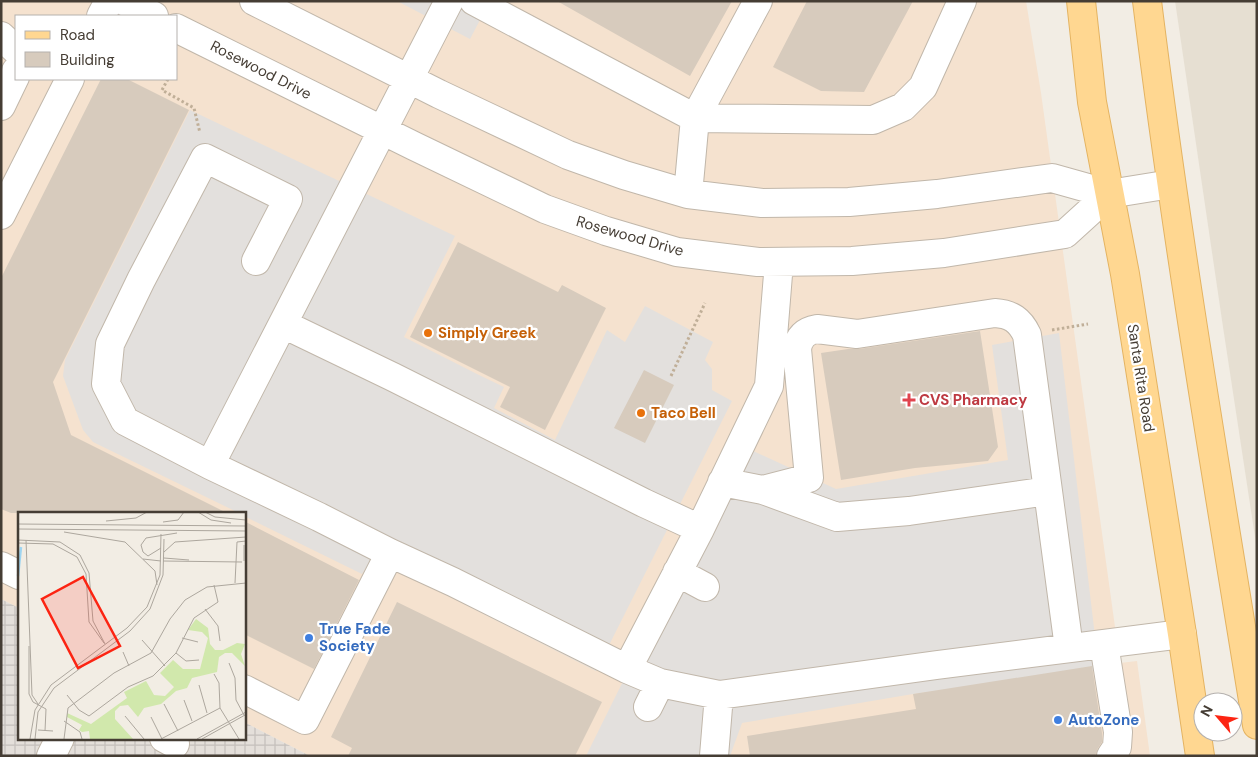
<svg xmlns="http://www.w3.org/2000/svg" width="1258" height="757" font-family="'DM Sans',sans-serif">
<defs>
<pattern id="industrial-grid" width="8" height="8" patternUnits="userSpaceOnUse" patternTransform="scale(1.25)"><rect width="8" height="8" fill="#e4dfda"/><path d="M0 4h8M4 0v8" fill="none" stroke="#c5c0bc"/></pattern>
</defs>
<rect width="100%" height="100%" fill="#f2ede4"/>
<!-- residential -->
<path fill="#e6dfd2" d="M1175 1H1257V550L1223 327Z"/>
<!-- commercial -->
<path fill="#f5e2cf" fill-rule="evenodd" d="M1 1H1026L1041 93 1120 663 1137 661 1150 756H310L244 722V513H19V608L1 599ZM16 16H176V79H16Z"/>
<!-- industrial -->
<path fill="url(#industrial-grid)" d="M1 599 19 608V738H244V722L310 756H1Z"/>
<!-- parking -->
<path fill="#e3e0dd" d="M397 1H490L470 39Z
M190 110 455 236 404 337 479 375 504 387 494 408 555 440 607 330 625 342 645 306 713 342 705 360 712 369V390L732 401 596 671 373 558 362 574 244 516V513H239L93 442 83 430 63 376 65 360Z
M1059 333 1099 670 913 694 742 723 730 756H586L740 445 836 489 1008 460 992 345Z"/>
<!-- building -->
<path fill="#d7cbbd" d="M557 1H732L690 76Z
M807 1H913L864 92 821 91 773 67Z
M101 79H127L189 110 53 382 71 435 227 513H11L1 509V278Z
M458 242 558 292 562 285 606 308 545 430 500 407 510 387 410 337Z
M980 331 998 447 988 461 915 468 841 480 821 353 848 349H859Z
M644 370 674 385 645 443 614 428Z
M244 521 359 580 314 669 244 634Z
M397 602 602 702 575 756H348L352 748 331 737Z
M1092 666 1102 733V742L1098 748 1095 756H750L747 736 916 709 913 694Z"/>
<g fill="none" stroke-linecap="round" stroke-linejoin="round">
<!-- minor casing -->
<g stroke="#c1b7aa" stroke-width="30">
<path id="minor" d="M124 1 154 16
M254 1 439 94 568 155 624 175 688 194 762 203 849 202 937 194 1052 178 1109 194 1171 184
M474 1 695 118 873 120 903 107 923 87 962 1
M101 16 109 1
M176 28 414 146 545 209 606 231 677 252 758 262 852 261 944 253 1065 234 1109 194
M1 36 16 50
M1 106 15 77 16 71
M688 194 695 118 758 1
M1 215 70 79
M256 261 288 199 205 158 141 280 110 344 106 384 125 421 210 465 319 517 390 553 453 582 627 669 660 683 719 695 937 665 1182 634
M283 324 393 377 644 503 700 529
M210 465 449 1
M722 482 763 490 837 517 909 511 1048 491 1069 648
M763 490 809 478 797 349C799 337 805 331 817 329L857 334 995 313C1011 314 1020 320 1027 335L1048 491
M1 566 19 575
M677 572 705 587
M1104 644 1118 732 1117 747 1111 756
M627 669 700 529 769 386 779 262
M244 689 305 720 390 553
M648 707 660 683
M164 738 175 744
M51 756 60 738
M714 756 719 695"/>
</g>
<!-- major casing -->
<g stroke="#e4b361" stroke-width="30">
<path id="major" d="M1081 1 1092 102 1125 274 1182 634 1200 756
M1147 1C1177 244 1218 484 1257 725"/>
</g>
<!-- path -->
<path stroke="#c0af98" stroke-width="3" stroke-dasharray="2.5 2.5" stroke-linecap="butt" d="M168 79 162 90 194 108 200 133
M1052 330 1088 324
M671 376 705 303"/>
<!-- minor -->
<use href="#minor" stroke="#fff" stroke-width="28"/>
<!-- major -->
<use href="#major" stroke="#ffd791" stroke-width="28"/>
</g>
<!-- markers -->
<g fill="#e8710a" stroke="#fff" stroke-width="2">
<circle cx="428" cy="333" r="5"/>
<circle cx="641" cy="413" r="5"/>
</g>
<path fill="#e0444e" stroke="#fff" stroke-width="2" d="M906.5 392.5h5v5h5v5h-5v5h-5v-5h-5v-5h5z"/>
<g fill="#3f7fe0" stroke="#fff" stroke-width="2">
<circle cx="309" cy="638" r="5"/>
<circle cx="1058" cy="720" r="5"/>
</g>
<g text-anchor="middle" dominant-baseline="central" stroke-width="4.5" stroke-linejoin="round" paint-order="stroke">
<!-- street labels -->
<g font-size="15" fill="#453d34" stroke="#fff">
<text transform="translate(261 70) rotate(27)">Rosewood Drive</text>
<text transform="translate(630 236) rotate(16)">Rosewood Drive</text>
<text transform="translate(1141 378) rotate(81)">Santa Rita Road</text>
</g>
<!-- food labels -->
<g font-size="15" font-weight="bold" fill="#c56008" stroke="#fff" text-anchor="start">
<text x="438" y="333">Simply Greek</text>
<text x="651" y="413">Taco Bell</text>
</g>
<!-- health labels -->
<g font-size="15" font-weight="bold" fill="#be3a42" stroke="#fff" text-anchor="start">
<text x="919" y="400">CVS Pharmacy</text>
</g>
<!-- shop labels -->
<g font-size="15" font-weight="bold" fill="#366cbe" stroke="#fff" text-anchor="start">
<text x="319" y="629">True Fade<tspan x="319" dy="17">Society</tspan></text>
<text x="1068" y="720">AutoZone</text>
</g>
</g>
<!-- overview -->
<g transform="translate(18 512)">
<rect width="228" height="228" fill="#f2ede4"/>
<path d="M178 107 190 116 192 132 197 138H205L219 131 227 132 223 142 227 154 214 141H207L201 145 199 160 174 166 169 176 158 179 143 192 126 196 120 205 110 193 102 194 97 199V207L115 227H72L71 219 64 220 61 218 64 213 49 205V201L73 212 109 186 106 180 128 169 136 183 147 184 156 175 142 161 155 148 165 157H182L190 126 184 120 170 118Z" fill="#d1e8ac"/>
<path fill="none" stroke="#9fd5f1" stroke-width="2.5" d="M0 64 3 35"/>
<path fill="none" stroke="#ada79e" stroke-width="1" d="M180 0 193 8 213 11M187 0 197 5 228 8M88 9 118 6 129 0M145 10 160 8 166 0M0 12 228 14M0 17 228 19M46 20 107 30 137 59 139 73M0 28 42 30 62 43 71 61 75 109 87 132M8 28 14 183 20 192M0 31 35 32 59 45 68 62 71 110 86 131M226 33V49M143 36 130 44 125 40 123 33 128 26 159 21M146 40 157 30 228 25M146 46 171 48M125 47 143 49M145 49 224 50M217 71 219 30 228 29M187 97 200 114 202 129M164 126 180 130M124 128 147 154M11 134V182L15 190 28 197 27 219M105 140 111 154M158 141 168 149 181 148M211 151 217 166 218 188 226 203M196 162 201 171 202 196M181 173 189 201M49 183 61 198 71 204 110 175 135 164 158 141 176 106 200 90 196 73M166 188 174 209M146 192 160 219M202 196 221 227M107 204 126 227M133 205 144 227M46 209 62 220 64 227M20 218 35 219M12 227 17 198 33 173 109 116 129 95 142 63 143 22M17 227 20 200 36 176 112 119 132 97 145 63 146 27M46 227 50 196 96 161 133 141 152 107 167 88 189 75 228 71M143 227 202 196M179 227 228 200M184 227 227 203"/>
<path fill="#fc2412" fill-opacity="0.15" stroke="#fc2412" stroke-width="2.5" d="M65 65 102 134 60 156 24 87Z"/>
<rect width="228" height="228" fill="none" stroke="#453d34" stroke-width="2.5"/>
</g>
<!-- border -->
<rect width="1258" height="757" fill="none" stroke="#453d34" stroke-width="5"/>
<!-- legend -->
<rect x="15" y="15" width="162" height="65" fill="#ffffff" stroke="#b5b1ae"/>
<rect x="25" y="31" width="25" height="8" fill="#ffd791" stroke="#b5b1ae"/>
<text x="60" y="40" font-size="15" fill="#453d34">Road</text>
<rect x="25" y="52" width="25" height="15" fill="#d7cbbd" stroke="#b5b1ae"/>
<text x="60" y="65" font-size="15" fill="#453d34">Building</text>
<!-- north arrow -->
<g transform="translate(1218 717) rotate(298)"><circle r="24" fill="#ffffff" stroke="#b5b1ae"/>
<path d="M0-4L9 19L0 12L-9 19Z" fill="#fc2412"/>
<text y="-8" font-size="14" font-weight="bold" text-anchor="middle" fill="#453d34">N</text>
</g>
</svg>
